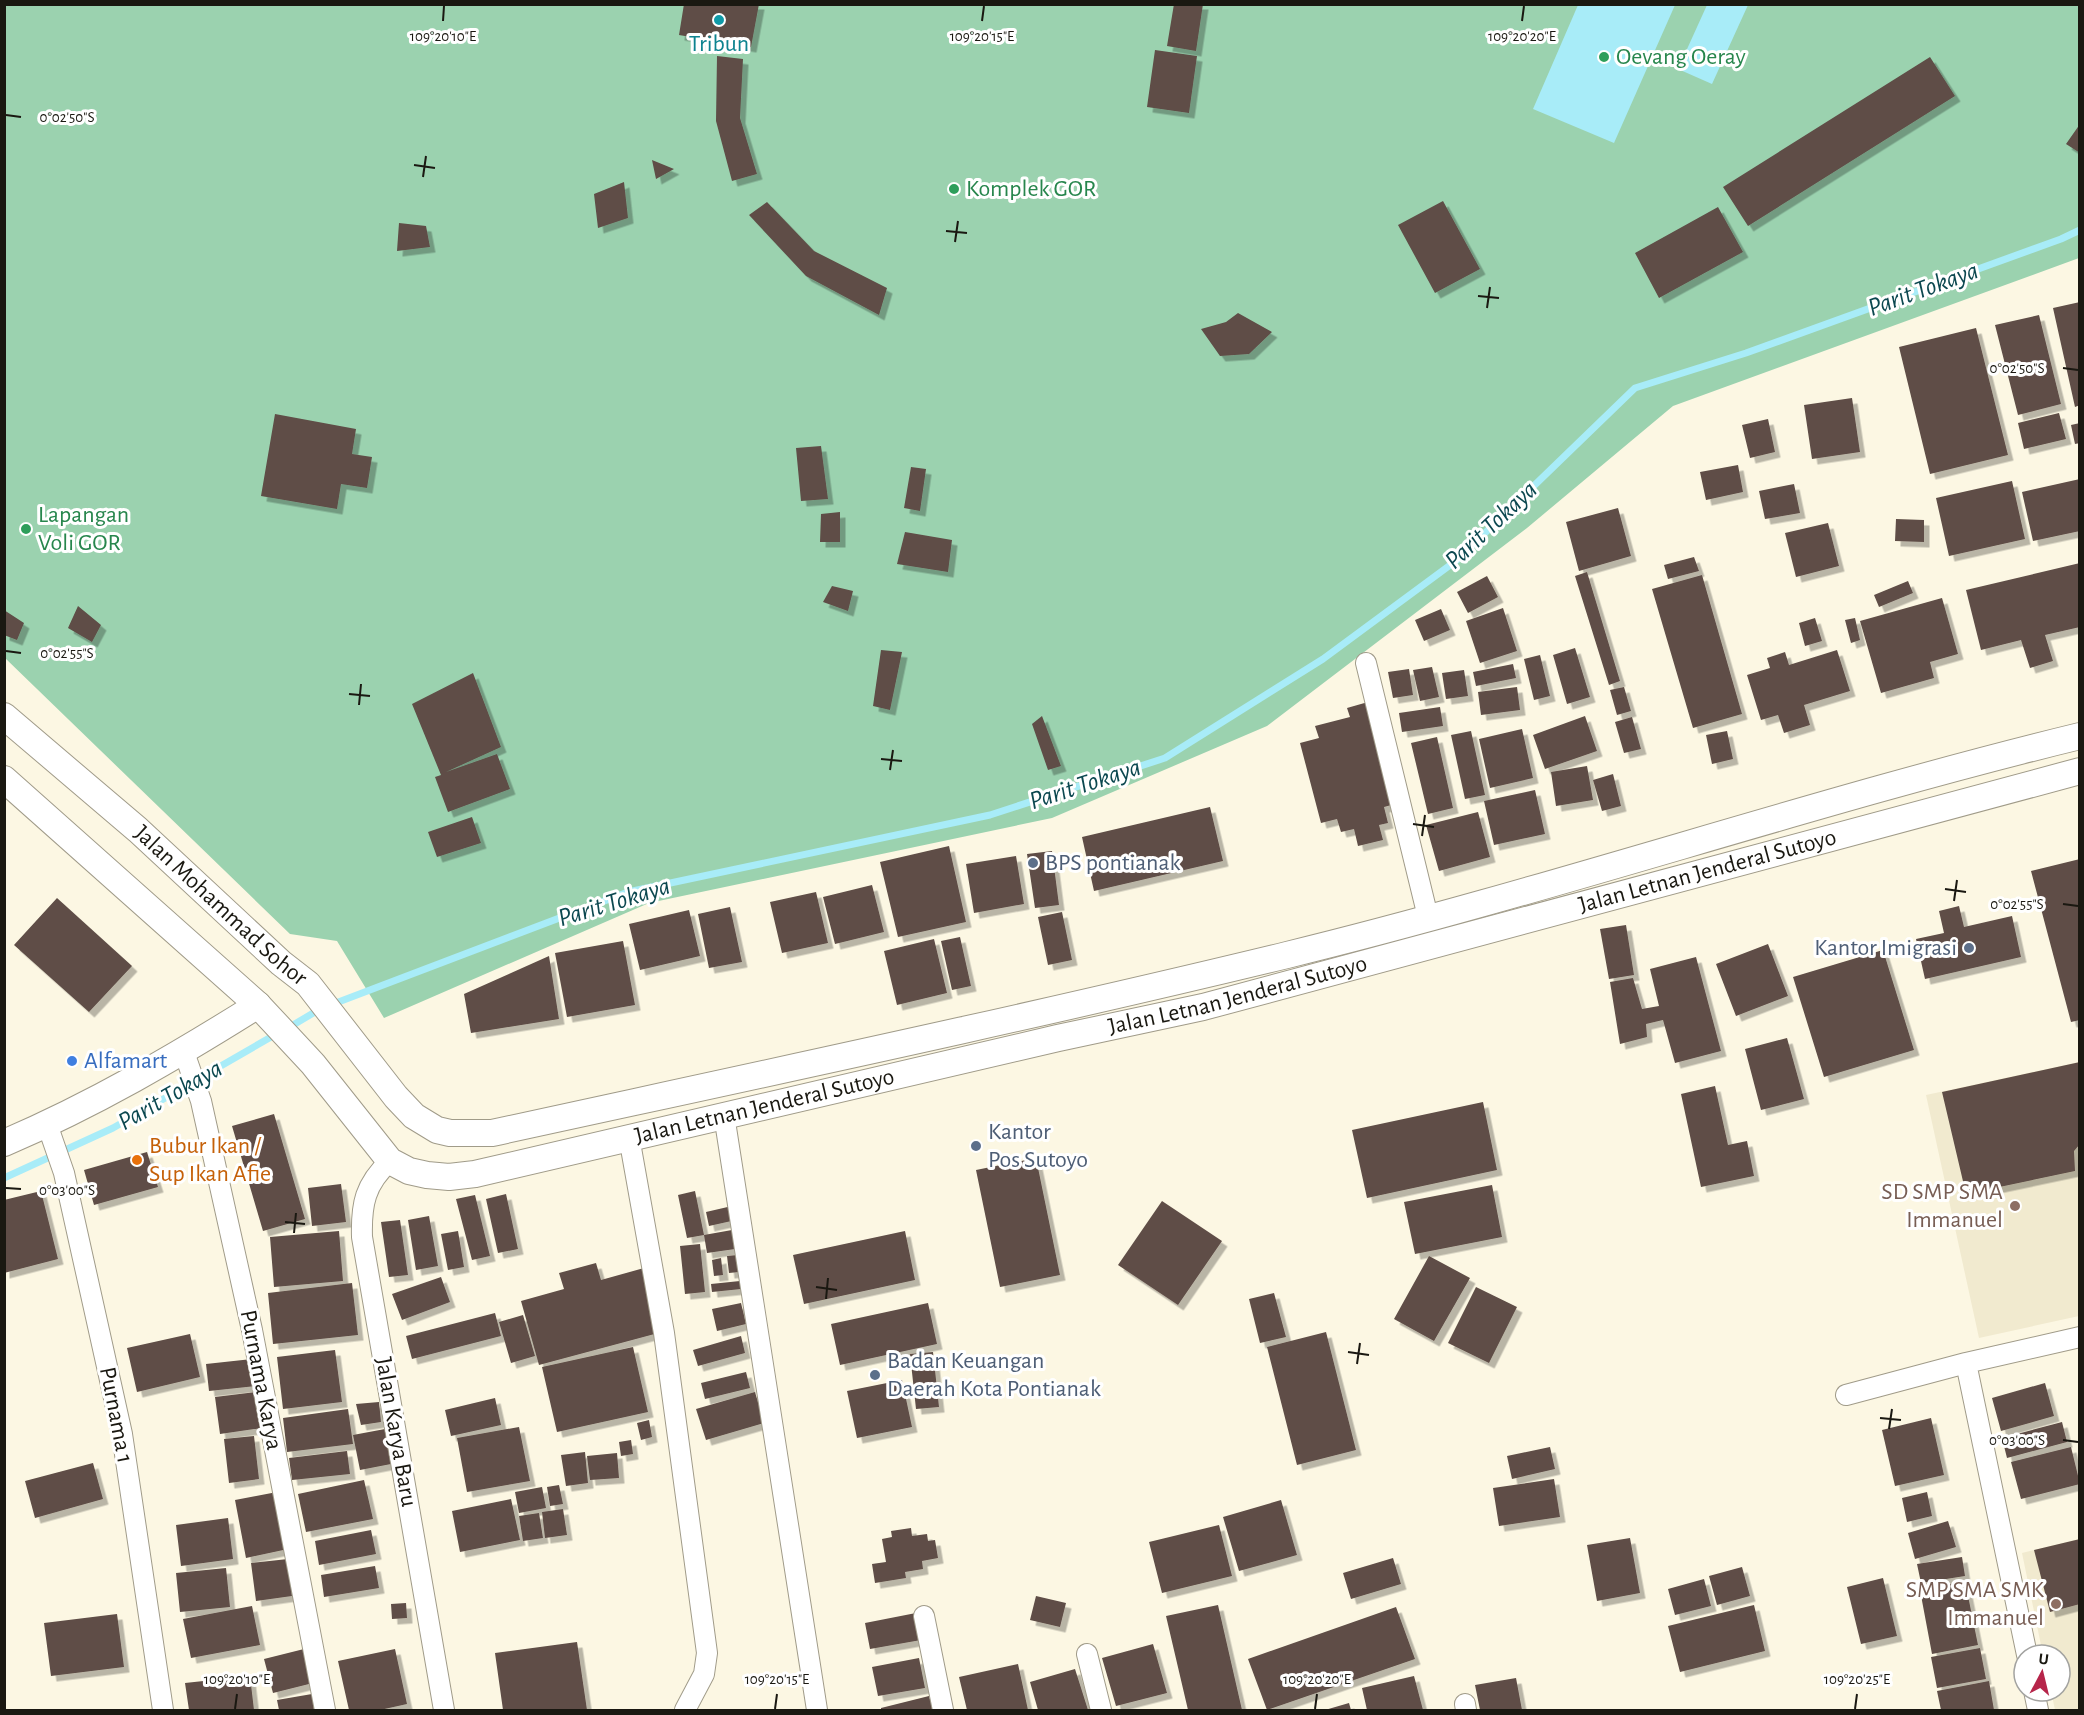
<svg xmlns="http://www.w3.org/2000/svg" width="2084" height="1715" font-family="'Alegreya Sans',sans-serif">
<defs>
<filter id="shadow"><feDropShadow dx="5.5" dy="5.5" stdDeviation="0" flood-color="#0004"/></filter>
</defs>
<rect width="100%" height="100%" fill="#fcf7e3"/>
<!-- built -->
<path fill="#f1eacf" d="M2079 1062V1316L1979 1338 1926 1095Z
M2079 1539V1710H2055L2051 1691H2060V1655H2043L2022 1553Z"/>
<!-- green -->
<path fill="#9bd2af" d="M4 5H2079V258L1673 406 1527 528 1267 726 1052 818 649 903 384 1018 337 941 290 934 5 658Z"/>
<!-- water -->
<path fill="#a8ecf8" d="M1578 5H1675L1614 143 1533 109Z
M1707 5H1748L1712 84 1678 69Z"/>
<g fill="none" stroke-linecap="round" stroke-linejoin="round">
<!-- stream -->
<path stroke="#a8ecf8" stroke-width="7" d="M288 1028 320 1009 628 892 990 815 1165 758 1323 659 1457 560 1635 388 1746 353 2061 239 2080 230
M4 1178 113 1128 278 1033"/>
</g>
<!-- building -->
<path fill="#5e4d46" filter="url(#shadow)" d="M684 4H759L751 47 679 35Z
M1174 4H1203L1196 51 1167 46Z
M1155 50 1197 56 1189 113 1147 107Z
M717 56 743 59 740 118 757 174 732 181 716 121Z
M1930 57 1955 96 1748 226 1723 187Z
M2080 124V153L2066 144Z
M652 160 674 169 656 179Z
M624 182 628 218 598 228 594 194Z
M1443 201 1480 269 1435 293 1398 225Z
M767 202 814 251 887 288 879 315 806 276 749 215Z
M1718 207 1743 252 1659 298 1635 253Z
M399 223 426 226 430 247 397 251Z
M2080 302V405L2075 407 2053 308Z
M1238 313 1272 332 1249 354 1220 356 1201 329 1226 322Z
M2039 315 2061 404 2018 415 1995 325Z
M1976 328 2008 455 1930 474 1899 347Z
M1852 398 1860 452 1812 459 1804 405Z
M2059 413 2066 439 2024 449 2018 423Z
M275 414 356 429 352 454 372 457 367 488 341 484 337 509 261 496Z
M1768 419 1775 452 1750 458 1742 425Z
M2080 423V443L2075 444 2071 425Z
M821 446 828 499 801 501 796 448Z
M1738 465 1743 492 1706 500 1700 472Z
M911 467 926 469 920 511 904 508Z
M2080 479V531L2033 541 2022 492Z
M2012 481 2025 539 1949 556 1936 498Z
M1794 484 1800 513 1765 519 1759 491Z
M1618 508 1631 556 1579 571 1566 522Z
M840 512V542H820L821 514Z
M1896 519 1924 520V542L1895 541Z
M1828 523 1839 566 1796 577 1785 533Z
M905 532 952 540 948 572 897 564Z
M1694 557 1699 571 1668 579 1664 565Z
M2080 563V627L2045 635 2053 661 2030 668 2021 640 1981 650 1966 590Z
M1587 572 1620 681 1609 685 1575 576Z
M1702 575 1742 714 1693 728 1652 589Z
M1487 576 1498 597 1468 613 1457 592Z
M1908 581 1913 593 1879 607 1874 595Z
M832 586 853 591 848 611 823 602Z
M1942 598 1958 654 1930 662 1934 678 1881 693 1860 621Z
M78 606 101 625 92 642 68 628Z
M1503 608 1517 651 1480 663 1466 621Z
M1441 609 1450 630 1424 641 1415 620Z
M4 610 24 623 17 640 4 635Z
M1815 618 1822 641 1805 646 1799 623Z
M1855 618 1860 640 1851 643 1845 620Z
M1575 648 1590 697 1567 704 1553 655Z
M881 650 902 652 890 710 873 706Z
M1837 650 1850 691 1804 705 1810 725 1784 733 1778 715 1761 720 1747 675 1770 668 1767 658 1785 652 1789 665Z
M1540 655 1550 696 1534 700 1524 659Z
M1513 664 1516 678 1476 686 1473 672Z
M1432 667 1439 697 1420 701 1413 670Z
M1409 669 1413 695 1393 698 1388 672Z
M1464 670 1468 696 1446 699 1442 673Z
M473 673 501 747 446 772 497 754 510 789 448 812 435 777 441 775 412 704Z
M1517 687 1520 710 1481 715 1478 692Z
M1624 687 1631 711 1617 715 1610 690Z
M1368 702 1395 804 1384 807 1388 823 1379 825 1383 840 1358 846 1354 829 1341 832 1337 819 1321 823 1300 743 1319 738 1315 726 1350 717 1347 708Z
M1440 707 1443 726 1402 732 1399 713Z
M1042 716 1061 766 1048 770 1032 724Z
M1585 716 1597 751 1545 769 1533 735Z
M1632 717 1641 749 1624 753 1615 722Z
M1522 729 1533 778 1490 788 1479 739Z
M1471 731 1485 795 1465 799 1451 735Z
M1727 731 1733 759 1712 764 1706 735Z
M1437 737 1453 808 1428 814 1411 743Z
M1587 766 1593 800 1556 806 1551 772Z
M1613 774 1621 806 1602 811 1593 780Z
M1535 790 1545 834 1494 845 1484 801Z
M1210 807 1223 861 1094 891 1082 837Z
M1478 812 1490 857 1439 871 1426 825Z
M472 817 481 843 437 857 428 832Z
M949 846 966 922 898 937 880 862Z
M1052 851 1059 905 1035 908 1027 854Z
M1016 856 1024 904 974 913 966 864Z
M2080 859V1020L2071 1022 2031 871Z
M872 885 884 932 835 944 823 897Z
M816 892 828 943 782 953 770 902Z
M57 898 132 966 89 1012 14 945Z
M1959 906 1964 927 2012 916 2021 957 1925 979 1916 939 1944 933 1939 911Z
M730 907 742 962 709 968 698 914Z
M689 910 700 956 640 970 629 924Z
M1062 912 1072 960 1048 965 1038 917Z
M1626 925 1634 975 1609 979 1600 929Z
M960 937 971 986 952 990 941 941Z
M934 939 947 993 897 1005 884 951Z
M623 941 635 1005 567 1017 555 953Z
M1768 944 1788 996 1736 1016 1716 964Z
M1883 950 1914 1050 1824 1077 1793 977Z
M549 956 559 1019 471 1033 464 994Z
M1696 957 1721 1051 1675 1063 1663 1020 1646 1024 1647 1037 1620 1044 1610 982 1633 978 1642 1009 1659 1006 1650 969Z
M1787 1038 1804 1099 1761 1110 1745 1049Z
M2080 1062V1144L2074 1151 2075 1171 1966 1194 1942 1092Z
M1715 1086 1728 1145 1747 1141 1754 1176 1701 1187 1681 1094Z
M1483 1102 1497 1170 1367 1198 1352 1130Z
M274 1114 305 1219 263 1231 232 1126Z
M147 1152 158 1187 94 1205 84 1170Z
M1036 1158 1060 1275 1000 1287 976 1170Z
M341 1184 346 1222 312 1226 308 1188Z
M1492 1185 1502 1237 1415 1254 1404 1202Z
M41 1191 58 1259 4 1273V1200Z
M695 1191 704 1235 732 1230 735 1249 707 1253 704 1235 687 1238 678 1195Z
M506 1194 518 1249 498 1253 486 1199Z
M475 1195 490 1256 472 1260 456 1199Z
M1162 1201 1222 1241 1178 1305 1118 1265Z
M732 1206 736 1220 709 1226 706 1212Z
M429 1216 438 1266 416 1270 408 1220Z
M400 1220 408 1275 389 1277 381 1222Z
M339 1231 343 1281 274 1287 270 1237Z
M458 1231 464 1267 448 1270 441 1234Z
M905 1231 915 1280 804 1304 793 1255Z
M700 1244 705 1292 685 1294 680 1246Z
M737 1255 739 1272 729 1273 727 1256Z
M1429 1256 1470 1278 1434 1341 1394 1319Z
M721 1258 723 1275 714 1276 712 1260Z
M596 1263 601 1280 644 1268 662 1332 539 1365 521 1301 564 1289 559 1273Z
M441 1277 450 1302 402 1320 392 1294Z
M740 1281 741 1289 712 1292 711 1284Z
M352 1283 358 1335 273 1344 268 1293Z
M1476 1287 1517 1307 1489 1363 1448 1343Z
M1274 1293 1286 1337 1260 1343 1249 1299Z
M741 1303 746 1324 717 1331 712 1309Z
M928 1303 937 1344 840 1365 831 1324Z
M495 1313 501 1336 412 1359 406 1336Z
M523 1315 535 1356 511 1363 499 1322Z
M1326 1332 1356 1450 1297 1465 1267 1347Z
M190 1334 200 1377 137 1392 127 1348Z
M741 1336 745 1353 698 1366 693 1350Z
M633 1347 648 1412 557 1432 542 1367Z
M335 1350 342 1402 283 1409 277 1357Z
M933 1352 939 1407 916 1409 910 1354Z
M252 1359 256 1386 209 1391 206 1364Z
M746 1372 750 1388 705 1399 701 1383Z
M902 1380 912 1427 857 1438 847 1391Z
M2045 1383 2054 1416 2001 1431 1992 1398Z
M257 1392 262 1428 220 1434 215 1397Z
M755 1392 764 1423 706 1440 696 1409Z
M495 1398 501 1425 451 1436 445 1410Z
M379 1402 381 1422 361 1425 356 1404Z
M348 1409 353 1444 287 1452 283 1418Z
M1931 1418 1944 1475 1895 1486 1882 1430Z
M649 1420 652 1437 641 1440 637 1423Z
M2062 1422 2067 1442 2007 1458 2002 1438Z
M519 1427 530 1481 467 1492 457 1438Z
M385 1429 391 1464 360 1470 353 1435Z
M254 1436 259 1479 229 1483 224 1439Z
M631 1440 633 1454 621 1456 619 1442Z
M1550 1447 1555 1469 1512 1479 1507 1456Z
M2071 1447 2080 1484 2021 1499 2011 1462Z
M347 1451 350 1474 292 1480 289 1458Z
M585 1452 588 1483 566 1486 561 1455Z
M617 1453 619 1478 590 1480 587 1456Z
M93 1463 103 1499 35 1518 25 1481Z
M1554 1479 1560 1517 1499 1526 1493 1488Z
M364 1480 373 1519 306 1532 298 1494Z
M559 1485 563 1504 550 1506 547 1487Z
M542 1487 546 1508 519 1513 515 1492Z
M277 1492 288 1549 246 1558 235 1500Z
M1927 1492 1932 1516 1907 1522 1902 1498Z
M511 1499 520 1540 460 1552 452 1511Z
M1281 1500 1297 1555 1239 1571 1223 1517Z
M563 1509 567 1535 545 1538 542 1512Z
M539 1513 543 1538 523 1541 519 1516Z
M228 1518 233 1559 181 1566 176 1525Z
M1948 1521 1956 1547 1915 1559 1908 1533Z
M1219 1525 1232 1576 1162 1593 1149 1542Z
M911 1528 912 1536 927 1534 928 1541 935 1540 938 1558 922 1561 923 1569 905 1572 906 1578 875 1583 872 1564 886 1562 882 1539 892 1537 891 1531Z
M371 1530 376 1554 319 1565 315 1541Z
M1630 1538 1640 1593 1597 1601 1587 1545Z
M2080 1539V1604L2050 1612 2034 1550Z
M1962 1557 1965 1576 1921 1583 1917 1564Z
M1393 1558 1401 1584 1351 1599 1343 1573Z
M288 1559 292 1596 256 1601 251 1563Z
M375 1566 379 1588 324 1597 321 1575Z
M1742 1567 1750 1596 1717 1605 1709 1576Z
M226 1568 230 1607 180 1612 176 1573Z
M1883 1578 1897 1636 1861 1644 1847 1587Z
M1704 1579 1711 1606 1675 1615 1668 1589Z
M1965 1581 1978 1645 1932 1654 1920 1590Z
M1036 1596 1066 1603 1060 1627 1030 1620Z
M406 1603 407 1618 392 1619 391 1604Z
M1218 1605 1242 1710H1188L1166 1616Z
M1754 1605 1765 1651 1680 1672 1668 1626Z
M252 1606 260 1645 191 1658 183 1619Z
M1396 1607 1415 1659 1267 1710 1248 1659Z
M916 1613 921 1640 870 1649 865 1623Z
M117 1614 124 1667 51 1676 44 1623Z
M577 1642 587 1710H503L495 1653Z
M1153 1644 1167 1693 1116 1706 1102 1658Z
M1980 1648 1986 1679 1937 1688 1931 1657Z
M304 1649 313 1683 273 1693 264 1659Z
M395 1649 407 1704 380 1710H349L338 1661Z
M919 1658 925 1688 878 1696 872 1667Z
M1018 1664 1028 1710H967L959 1677Z
M1075 1669 1088 1710H1038L1030 1682Z
M250 1676 254 1710H189L185 1683Z
M1414 1676 1423 1710H1367L1362 1688Z
M1516 1678 1522 1710H1480L1475 1685Z
M1989 1681 1994 1710H1941L1937 1691Z
M312 1694 314 1710H279L277 1700Z
M929 1696 933 1710H881V1708Z
M1349 1703 1351 1710H1325Z"/>
<g fill="none" stroke-linecap="round" stroke-linejoin="round">
<!-- minor casing -->
<g stroke="#a09b89" stroke-width="22">
<path id="minor" d="M1366 663 1428 917
M184 1052 201 1101 252 1330 325 1710
M724 1115 817 1710
M47 1124 64 1173 122 1434 163 1710
M629 1137 664 1333 707 1653 704 1674 685 1710
M390 1161C365 1184 361 1204 362 1237L444 1710
M1846 1395 1966 1363
M924 1616 943 1710
M1087 1654 1101 1710
M2027 1655 1966 1363 2080 1337
M2034 1691 2038 1710
M1465 1704 1466 1710"/>
</g>
<!-- tertiary casing -->
<g stroke="#a09b89" stroke-width="28">
<g id="tertiary">
<path id="s1" d="M4 716 138 830 281 963 308 984 396 1097 414 1116 437 1130 450 1133H492C758 1075 1023 1019 1287 955 1553 890 1813 801 2080 736"/>
<path id="s2" d="M4 779 258 1005 313 1064 390 1161 409 1171 427 1175 449 1177 475 1174 1058 1038 1203 1007 2080 771"/>
<path d="M4 1143C93 1105 177 1056 258 1005"/>
</g>
</g>
<!-- minor -->
<use href="#minor" stroke="#fff" stroke-width="20"/>
<!-- tertiary -->
<use href="#tertiary" stroke="#fff" stroke-width="26"/>
</g>
<!-- ticks -->
<path fill="none" stroke="#1a1811" stroke-width="2" d="M443 21 444 6M982 21 984 6M1522 21 1524 6M6 115 21 117M414 165 435 168M423 177 426 156M946 231 967 233M955 242 958 221M1478 296 1499 298M1487 308 1490 287M2063 368 2078 370M6 651 21 653M349 694 370 696M359 705 361 684M881 759 902 761M890 770 893 750M1413 824 1434 827M1422 836 1425 815M1945 889 1966 892M1954 901 1957 880M2063 904 2078 906M6 1188 21 1189M285 1222 305 1224M294 1233 296 1213M816 1287 837 1290M826 1299 828 1278M1348 1352 1369 1355M1357 1364 1360 1343M1880 1418 1901 1420M1889 1429 1892 1409M2063 1440 2078 1442M235 1709 237 1694M775 1709 777 1694M1315 1709 1317 1694M1855 1709 1857 1694"/>
<!-- markers -->
<circle fill="#0f9aa8" stroke="#fff" stroke-width="2" cx="719" cy="20" r="6"/>
<g fill="#2e9e5b" stroke="#fff" stroke-width="2">
<circle cx="1604" cy="57" r="6"/>
<circle cx="954" cy="189" r="6"/>
<circle cx="26" cy="529" r="6"/>
</g>
<g fill="#5c6f8a" stroke="#fff" stroke-width="2">
<circle cx="1033" cy="863" r="6"/>
<circle cx="1969" cy="948" r="6"/>
<circle cx="976" cy="1146" r="6"/>
<circle cx="875" cy="1375" r="6"/>
</g>
<circle fill="#3f7fe0" stroke="#fff" stroke-width="2" cx="72" cy="1061" r="6"/>
<circle fill="#e8710a" stroke="#fff" stroke-width="2" cx="137" cy="1160" r="6"/>
<g fill="#8d6e63" stroke="#fff" stroke-width="2">
<circle cx="2015" cy="1206" r="6"/>
<circle cx="2056" cy="1604" r="6"/>
</g>
<g text-anchor="middle" dominant-baseline="central" stroke-width="6" stroke-linejoin="round" paint-order="stroke">
<!-- culture labels -->
<g font-size="24" fill="#0d838f" stroke="#fff">
<text x="719" y="44">Tribun</text>
</g>
<!-- leisure labels -->
<g font-size="24" fill="#27864d" stroke="#fff" text-anchor="start">
<text x="1616" y="57">Oevang Oeray</text>
<text x="966" y="189">Komplek GOR</text>
<text x="38" y="515">Lapangan<tspan x="38" dy="28">Voli GOR</tspan></text>
</g>
<!-- service labels -->
<g font-size="24" fill="#4e5e75" stroke="#fff" text-anchor="start">
<text x="1045" y="863">BPS pontianak</text>
<text x="1957" y="948" text-anchor="end">Kantor Imigrasi</text>
<text x="988" y="1132">Kantor<tspan x="988" dy="28">Pos Sutoyo</tspan></text>
<text x="887" y="1361">Badan Keuangan<tspan x="887" dy="28">Daerah Kota Pontianak</tspan></text>
</g>
<!-- street labels -->
<g font-size="24" fill="#1a1811" stroke="#fff">
<text stroke="none"><textPath href="#s2" startOffset="1902">Jalan Letnan Jenderal Sutoyo</textPath></text>
<text stroke="none"><textPath href="#s1" startOffset="288">Jalan Mohammad Sohor</textPath></text>
<text stroke="none"><textPath href="#s2" startOffset="1416">Jalan Letnan Jenderal Sutoyo</textPath></text>
<text stroke="none"><textPath href="#s2" startOffset="930">Jalan Letnan Jenderal Sutoyo</textPath></text>
<text transform="translate(261 1380) rotate(79)">Purnama Karya</text>
<text transform="translate(116 1415) rotate(79)">Purnama 1</text>
<text transform="translate(396 1432) rotate(80)">Jalan Karya Baru</text>
</g>
<!-- shop labels -->
<g font-size="24" fill="#366cbe" stroke="#fff" text-anchor="start">
<text x="84" y="1061">Alfamart</text>
</g>
<!-- food labels -->
<g font-size="24" fill="#c56008" stroke="#fff" text-anchor="start">
<text x="149" y="1146">Bubur Ikan /<tspan x="149" dy="28">Sup Ikan Afie</tspan></text>
</g>
<!-- education labels -->
<g font-size="24" fill="#785e54" stroke="#fff" text-anchor="end">
<text x="2003" y="1192">SD SMP SMA<tspan x="2003" dy="28">Immanuel</tspan></text>
<text x="2044" y="1590">SMP SMA SMK<tspan x="2044" dy="28">Immanuel</tspan></text>
</g>
<!-- water labels -->
<g font-size="26" font-style="italic" fill="#0c4850" stroke="#fff">
<text transform="translate(1923 289) rotate(-20)">Parit Tokaya</text>
<text transform="translate(1491 525) rotate(-43)">Parit Tokaya</text>
<text transform="translate(1085 784) rotate(-18)">Parit Tokaya</text>
<text transform="translate(614 902) rotate(-17)">Parit Tokaya</text>
<text transform="translate(170 1095) rotate(-30)">Parit Tokaya</text>
</g>
</g>
<g font-size="15" text-anchor="middle" fill="#1a1811" stroke="#fff" stroke-width="6" stroke-linejoin="round" paint-order="stroke">
<text x="443" y="41">109°20'10"E</text>
<text x="982" y="41">109°20'15"E</text>
<text x="1522" y="41">109°20'20"E</text>
<text x="67" y="122">0°02'50"S</text>
<text x="2017" y="373">0°02'50"S</text>
<text x="67" y="658">0°02'55"S</text>
<text x="2017" y="909">0°02'55"S</text>
<text x="67" y="1195">0°03'00"S</text>
<text x="2017" y="1445">0°03'00"S</text>
<text x="237" y="1684">109°20'10"E</text>
<text x="777" y="1684">109°20'15"E</text>
<text x="1317" y="1684">109°20'20"E</text>
<text x="1857" y="1684">109°20'25"E</text>
</g>
<!-- border -->
<rect width="2084" height="1715" fill="none" stroke="#1a1811" stroke-width="12"/>
<!-- north arrow -->
<g transform="translate(2042 1673) rotate(7)"><circle r="28" fill="#ffffff" stroke="#a3a3a0" stroke-width="1.5"/>
<path d="M0-4.5L10 22L0 15L-10 22Z" fill="#b6254a"/>
<text y="-9" font-size="16" font-weight="bold" text-anchor="middle" fill="#1a1811">U</text>
</g>
</svg>
